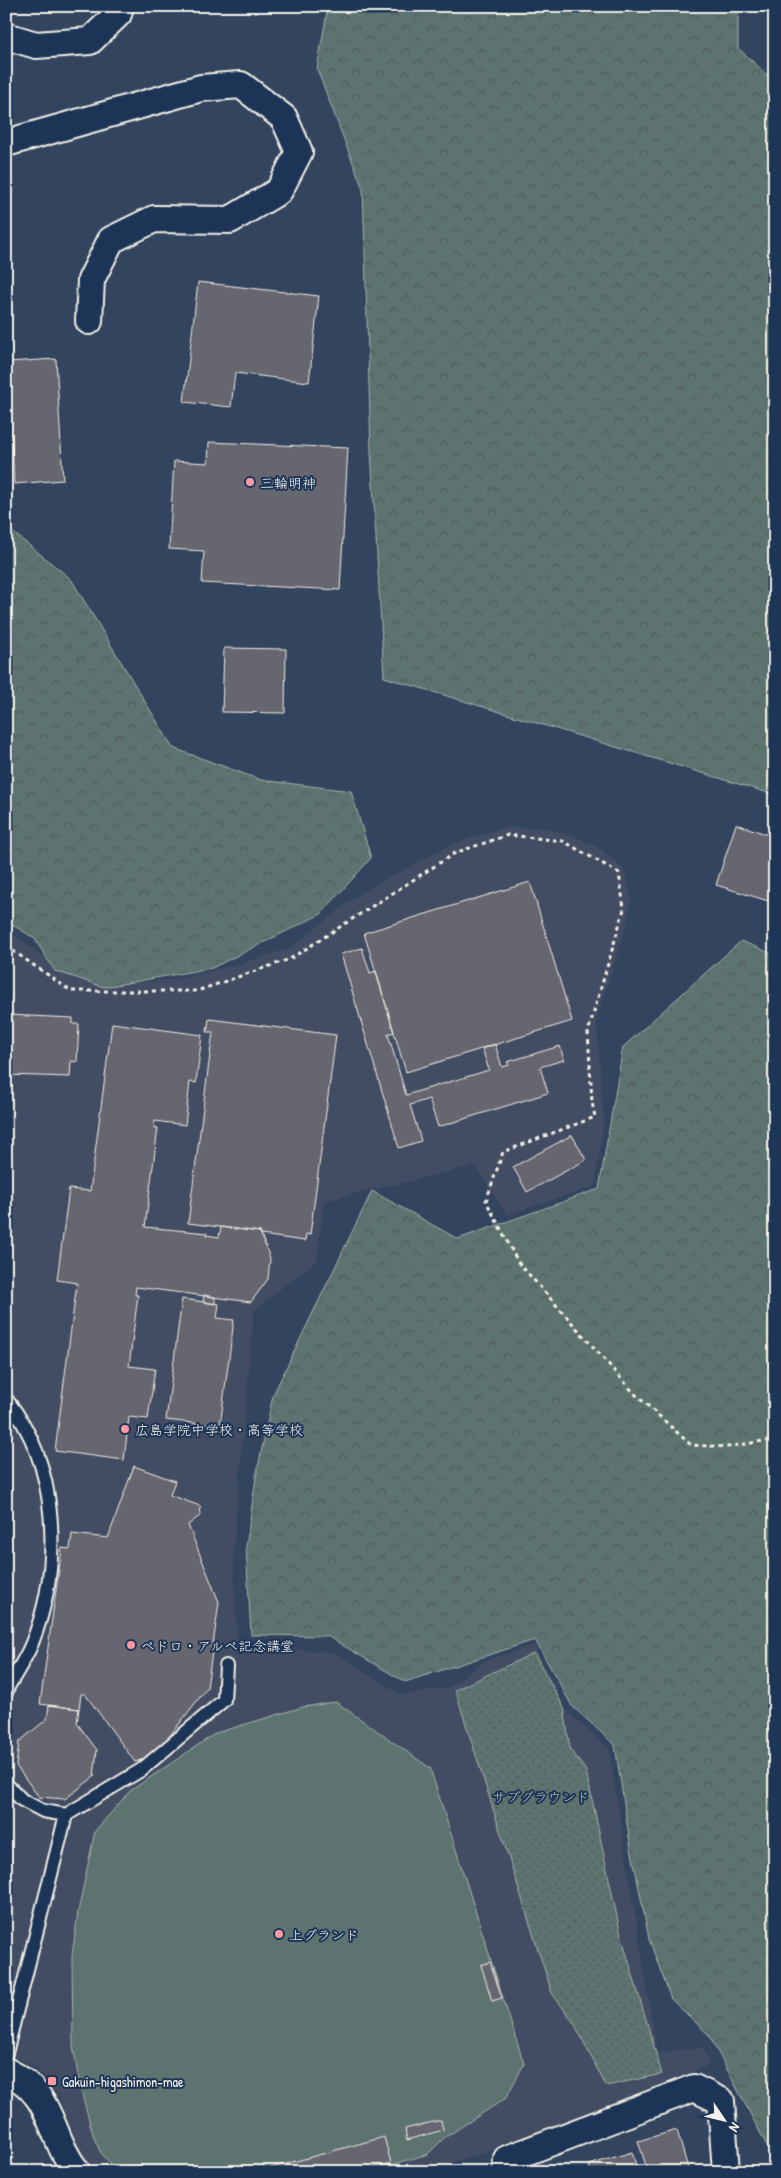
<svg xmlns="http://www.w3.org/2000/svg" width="781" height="2178" font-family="'Patrick Hand','Klee One',sans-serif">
<defs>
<pattern id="forest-crowns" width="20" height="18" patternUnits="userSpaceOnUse" patternTransform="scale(1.25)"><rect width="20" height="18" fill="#5d736f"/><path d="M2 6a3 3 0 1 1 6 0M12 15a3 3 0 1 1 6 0" fill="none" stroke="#525b58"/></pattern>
<pattern id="park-dots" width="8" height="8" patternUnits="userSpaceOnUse" patternTransform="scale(1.25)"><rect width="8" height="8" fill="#5d736f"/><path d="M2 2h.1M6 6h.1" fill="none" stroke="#525b58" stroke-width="1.8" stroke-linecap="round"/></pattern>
</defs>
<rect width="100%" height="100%" fill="#33445e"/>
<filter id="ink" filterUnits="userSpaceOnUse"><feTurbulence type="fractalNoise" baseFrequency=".02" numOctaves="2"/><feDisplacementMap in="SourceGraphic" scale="10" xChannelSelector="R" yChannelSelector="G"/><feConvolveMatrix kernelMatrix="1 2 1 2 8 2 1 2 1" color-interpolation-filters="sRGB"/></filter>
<g filter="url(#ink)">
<!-- built -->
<path fill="#424e63" d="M505 827 546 828 574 836 601 849 622 868 629 884 631 901 627 924 596 1019 604 1120 595 1186 507 1215 475 1166 324 1201 317 1260 254 1310 233 1549 237 1638 247 1644 335 1653 401 1695 448 1688 484 1661 534 1645 567 1711 609 1749 657 2053 702 2047 709 2065 478 2155 417 2172H92L78 2151 60 2099 49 2081 35 2067 6 2053V929L76 980 104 983 172 980 243 963 290 948 362 892 448 846Z"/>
<!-- forest -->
<path fill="url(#forest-crowns)" stroke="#a8b2ac" d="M328 6H738V48L775 82V795L384 677 371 451 363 189 317 69Z
M6 530H10L71 579 173 748 261 780 351 791 371 858 321 914 212 968 104 987 55 971 34 938 6 921Z
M741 941 775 955V2161L709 2035 671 1999 649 1939 630 1843 615 1745 572 1706 535 1640 405 1682 327 1636 251 1635 246 1547 256 1477 273 1395 372 1191 458 1239 599 1189 623 1047Z"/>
<!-- park -->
<path fill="url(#park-dots)" stroke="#a8b2ac" d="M534 1653 564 1708 570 1749 586 1771 621 1935 662 2074 606 2086 574 2023 552 1993 455 1690Z"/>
<!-- pitch -->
<path fill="#5d736f" stroke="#a8b2ac" d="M336 1702 430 1768 524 2064 506 2098 444 2138 428 2154 367 2172H118L101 2153 94 2138 80 2087 73 2045 72 1956 78 1912 95 1831 130 1791 216 1733 303 1707Z"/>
<!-- building -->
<path fill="#666670" stroke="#f4f1e8" d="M198 282 319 296 309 382 235 373 231 407 184 402Z
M56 359 63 480 14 484 8 362Z
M209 442 348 448 340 590 202 583 204 551 169 549 174 461 208 463Z
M224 648 286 649 285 713 222 712Z
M736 824 775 837V903L716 885Z
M530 882 572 1021 406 1072 364 933Z
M362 948 370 973 376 971 394 1032 388 1034 406 1095 489 1070 482 1048 495 1044 502 1067 509 1065 507 1062 560 1046 564 1060 540 1067 548 1093 438 1127 429 1099 410 1105 421 1141 399 1148 341 954Z
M6 996H10L9 1015 73 1018V1024H79L77 1062 71 1061 70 1077 6 1075Z
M209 1019 336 1035 310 1235 306 1234 305 1241 261 1235 260 1232 188 1223 213 1032H207Z
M112 1023 202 1035 196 1083 190 1082 185 1125 155 1121 154 1128H158L145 1227 207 1233 206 1235 219 1237 221 1227 260 1232 270 1258 268 1279 251 1302 136 1287 135 1295H138L129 1366 155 1369 148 1419 129 1417 124 1460 55 1451 77 1283 57 1280 69 1189 90 1191Z
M572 1135 586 1160 527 1192 513 1167Z
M204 1295 215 1297V1304L203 1302Z
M182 1299 219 1304 217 1318 234 1320 220 1426 166 1420Z
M134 1466 175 1481 170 1495 200 1506 201 1515 188 1525 219 1602 207 1688 155 1755 135 1762 85 1694H81L79 1709 40 1704 62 1548 70 1549 72 1534 108 1538Z
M49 1705 79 1709 77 1723 97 1750 94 1777 65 1799 39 1797 16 1766 19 1742 47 1719Z
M490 1962 502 1998 492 2001 481 1965Z
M441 2120 443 2130 407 2140 405 2129Z
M677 2130 689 2172H648L638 2141Z
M384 2137 391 2163 357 2172H273L271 2168Z
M632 2152 638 2172H591L589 2165Z"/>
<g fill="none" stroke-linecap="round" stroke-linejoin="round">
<!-- lane casing -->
<g stroke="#f4f1e8" stroke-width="16">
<path id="lane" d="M6 1399C60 1464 62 1567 32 1643 26 1658 16 1673 8 1687L6 1693
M6 1784 22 1800 43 1811 66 1815 141 1770 224 1700 226 1666
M6 2053 66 1815"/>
</g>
<!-- street casing -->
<g stroke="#f4f1e8" stroke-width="30">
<path id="street" d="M6 36 36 45 90 41 118 14 120 6
M6 143 201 88 241 85 284 118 299 152 279 191 230 220 154 219 111 240 91 280 89 321
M6 2071C56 2095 47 2134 77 2172
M506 2172 507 2159 694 2088 721 2101 726 2172"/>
</g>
<!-- path -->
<path stroke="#f4f1e8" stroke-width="3" stroke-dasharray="4 4" stroke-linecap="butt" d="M6 946 71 991H197L290 959 455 853 508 835 563 841 619 873 624 909 588 1032 592 1102 595 1117 503 1152 486 1201 518 1262 635 1394 691 1445 727 1447 775 1439
M468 2172 477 2169"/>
<!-- lane -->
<use href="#lane" stroke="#1d3557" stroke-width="12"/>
<!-- street -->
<use href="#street" stroke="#1d3557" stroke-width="26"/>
</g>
</g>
<!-- markers -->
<g fill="#ff9aa2" stroke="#1d3557" stroke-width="2">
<circle cx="250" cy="482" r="5"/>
<circle cx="125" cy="1429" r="5"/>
<circle cx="131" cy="1645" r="5"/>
<circle cx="279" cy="1934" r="5"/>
<rect x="47" y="2076" width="10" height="10" rx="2.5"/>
</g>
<g text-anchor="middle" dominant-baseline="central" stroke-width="4" stroke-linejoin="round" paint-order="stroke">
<!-- poi labels -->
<g font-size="14" fill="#f4f1e8" stroke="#1d3557" text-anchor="start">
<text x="260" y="482">三輪明神</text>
<text x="135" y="1429">広島学院中学校・高等学校</text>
<text x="141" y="1645">ペドロ・アルペ記念講堂</text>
<text x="289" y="1934">上グランド</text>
<text x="62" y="2081">Gakuin-higashimon-mae</text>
</g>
<!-- park labels -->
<g font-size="14" fill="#b8bfb8" stroke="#1d3557">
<text x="541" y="1796">サブグラウンド</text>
</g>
</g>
<!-- margin -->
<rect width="781" height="2178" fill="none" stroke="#1d3557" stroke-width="25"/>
<rect x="12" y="12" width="756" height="2153" fill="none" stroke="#f4f1e8" stroke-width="2" filter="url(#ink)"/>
<!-- north arrow -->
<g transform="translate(724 2120) rotate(125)" stroke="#1d3557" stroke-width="4" paint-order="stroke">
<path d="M0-4L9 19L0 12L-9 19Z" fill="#f4f1e8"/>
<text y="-8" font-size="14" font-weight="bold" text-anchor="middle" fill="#f4f1e8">N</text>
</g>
</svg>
